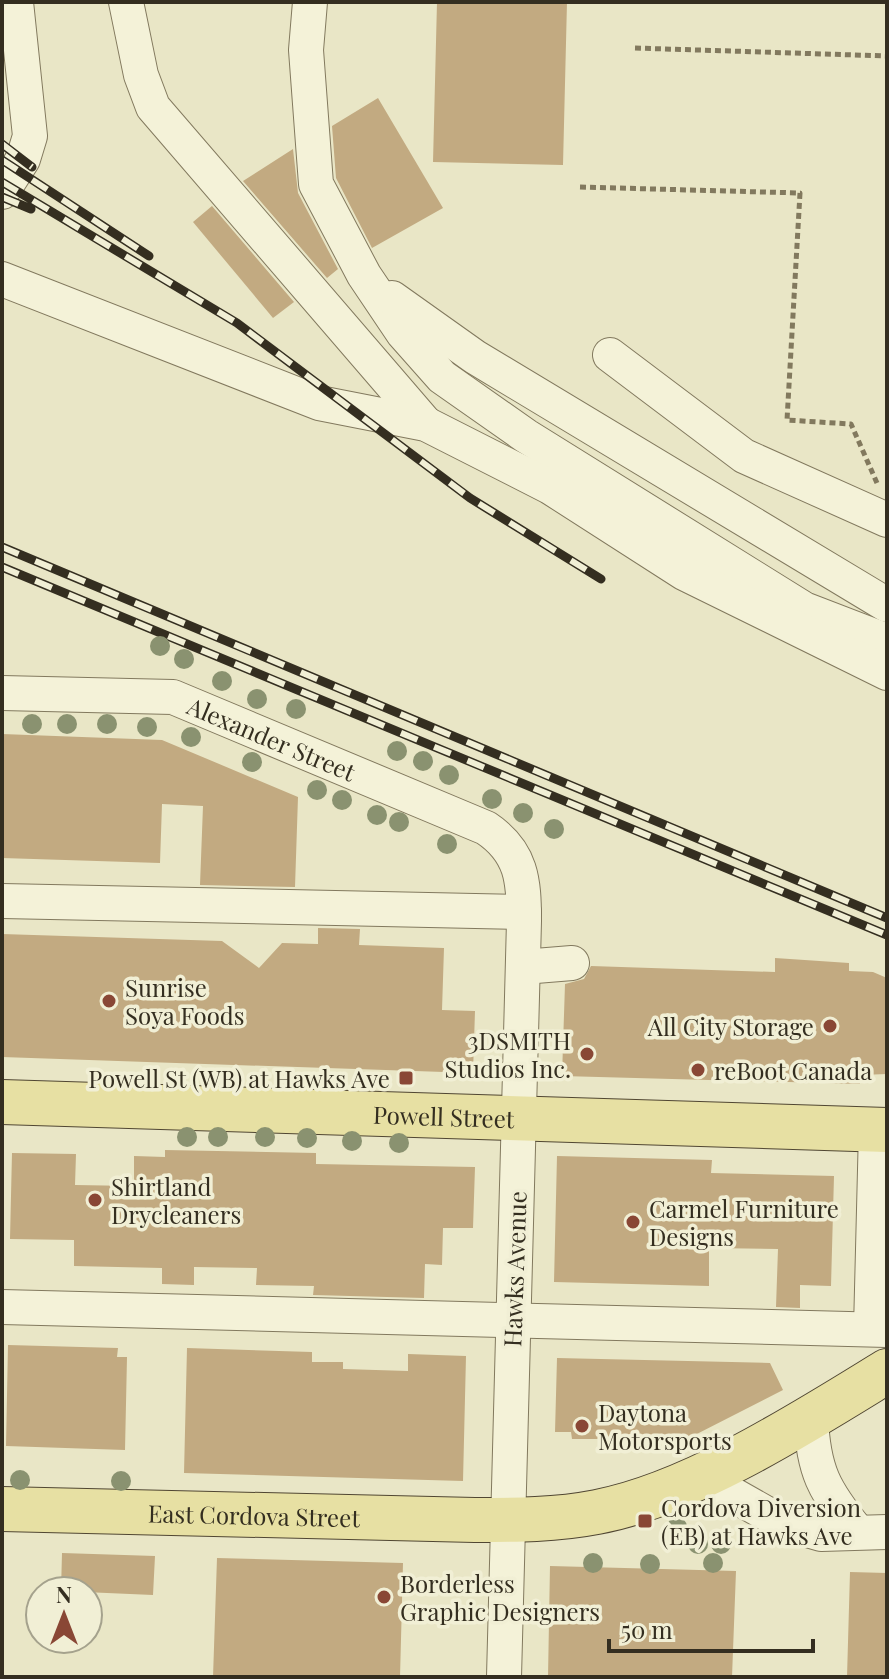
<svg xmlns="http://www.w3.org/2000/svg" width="889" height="1679" font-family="'Playfair Display',serif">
<rect width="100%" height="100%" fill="#e9e6c6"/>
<!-- building -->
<path fill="#c2aa81" d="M437 2H567L563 165 433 162Z
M378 98 443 208 372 248 336 178 332 126Z
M293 149 298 193 338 269 327 278 243 181Z
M212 206 294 302 273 318 193 222Z
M2 734 162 740 298 797 295 887 200 885 203 806 162 804 160 863 2 858Z
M318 928 360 929 359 945 444 948 442 1010 475 1011 473 1073 2 1057V934L222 941 259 968 282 943 318 944Z
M775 958 849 963V971L873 972 887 978V1074L861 1075 860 1084 562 1076 565 984 584 979 591 966 775 972Z
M165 1150 316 1153V1164L475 1167 473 1228H443L442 1265 425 1264 424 1298 313 1295 314 1286 256 1285 257 1268 194 1267V1285L162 1284V1268L74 1266V1240L10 1239 12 1153 76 1154 75 1185 134 1186V1156L165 1157Z
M557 1156 712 1160 711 1173 834 1176 831 1286 800 1285V1308L776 1307 778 1249 709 1248V1286L554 1282Z
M8 1345 118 1348 117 1357H127L125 1450 6 1446Z
M187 1348 312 1352V1362H343V1369L408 1371V1354L466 1356 463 1481 184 1473Z
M557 1358 770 1363 783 1390 687 1439H572L571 1432H555Z
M62 1553 155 1556 153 1595 61 1591Z
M217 1558 403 1563 400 1677H213Z
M550 1566 736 1571 732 1677H548Z
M850 1572 887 1573V1677H847Z"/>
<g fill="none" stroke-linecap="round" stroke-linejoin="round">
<!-- minor casing -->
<g stroke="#82795e" stroke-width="36">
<g id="minor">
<path d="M126 2 141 75 153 107 426 424"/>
<path d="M310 2 306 50 316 184 364 275 403 333 442 377 526 436 804 609 887 641"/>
<path d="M2 192 23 159 30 136 16 2"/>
<path d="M2 279 319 403 426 424 550 487 684 573 887 673"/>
<path d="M392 298 475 357 887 605"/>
<path d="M610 355 744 456 887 520"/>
<path id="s1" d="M2 693 173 697 486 828C522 852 524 881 524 921L504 1677"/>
<path d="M2 901 524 912"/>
<path d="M523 967 572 963"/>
<path d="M2 1307 887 1330"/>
<path d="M871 1329 876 1130"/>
<path d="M811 1418C813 1470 824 1491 857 1531"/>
<path d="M700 1476 783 1523 821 1534 887 1532"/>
</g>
</g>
<!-- major casing -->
<g stroke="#504632" stroke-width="46">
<g id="major">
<path id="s2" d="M2 1102 887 1130"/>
<path id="s3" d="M2 1509 475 1520C516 1520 556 1520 597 1512 692 1494 804 1422 887 1371"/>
</g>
</g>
<!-- path -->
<path stroke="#82795e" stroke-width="5" stroke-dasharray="6 4" stroke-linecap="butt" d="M635 48 887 56
M580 187 800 193 787 420 851 424 877 483"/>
<!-- minor -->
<use href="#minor" stroke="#f4f2d8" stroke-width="34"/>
<!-- major -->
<use href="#major" stroke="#e7e0a3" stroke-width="44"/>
<!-- rail casing -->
<g stroke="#342e20" stroke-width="9">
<path id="rail" d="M2 144 32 167
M2 160 149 256
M2 182 237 323 470 498 601 579
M2 197 31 209
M2 547 887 918
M2 567 887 935"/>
</g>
<!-- rail -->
<use href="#rail" stroke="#f1efd5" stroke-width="6" stroke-dasharray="18" stroke-linecap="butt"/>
</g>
<!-- trees -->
<g fill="#8a9270">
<circle cx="160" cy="646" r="10"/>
<circle cx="184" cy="659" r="10"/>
<circle cx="222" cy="681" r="10"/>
<circle cx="257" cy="699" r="10"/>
<circle cx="296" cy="709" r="10"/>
<circle cx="32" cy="724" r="10"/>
<circle cx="67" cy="724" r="10"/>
<circle cx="107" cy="724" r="10"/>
<circle cx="147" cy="727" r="10"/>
<circle cx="191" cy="737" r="10"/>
<circle cx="397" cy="751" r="10"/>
<circle cx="423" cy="761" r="10"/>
<circle cx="252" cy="762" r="10"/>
<circle cx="449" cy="775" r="10"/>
<circle cx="317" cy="790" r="10"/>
<circle cx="492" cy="799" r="10"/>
<circle cx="342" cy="800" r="10"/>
<circle cx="523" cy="813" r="10"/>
<circle cx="377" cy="815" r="10"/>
<circle cx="399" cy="822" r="10"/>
<circle cx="554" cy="829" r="10"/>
<circle cx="447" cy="844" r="10"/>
<circle cx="187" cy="1137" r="10"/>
<circle cx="218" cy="1137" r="10"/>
<circle cx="265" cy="1137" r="10"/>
<circle cx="307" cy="1138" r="10"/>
<circle cx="352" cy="1141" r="10"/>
<circle cx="399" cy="1143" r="10"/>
<circle cx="20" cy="1480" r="10"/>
<circle cx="121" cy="1481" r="10"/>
<circle cx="677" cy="1527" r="10"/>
<circle cx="698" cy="1544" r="10"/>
<circle cx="721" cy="1544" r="10"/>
<circle cx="593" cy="1563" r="10"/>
<circle cx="713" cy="1563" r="10"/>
<circle cx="650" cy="1564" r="10"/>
</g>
<!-- markers -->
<g fill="#894735" stroke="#f1efd5" stroke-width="3">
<circle cx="109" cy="1001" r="8"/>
<circle cx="830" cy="1026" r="8"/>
<circle cx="587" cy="1054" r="8"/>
<circle cx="698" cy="1070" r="8"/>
<rect x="398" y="1070" width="16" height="16" rx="4"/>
<circle cx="95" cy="1200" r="8"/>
<circle cx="633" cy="1222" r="8"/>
<circle cx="582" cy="1426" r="8"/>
<rect x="637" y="1513" width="16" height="16" rx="4"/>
<circle cx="384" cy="1597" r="8"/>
</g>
<g text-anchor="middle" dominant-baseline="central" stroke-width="7" stroke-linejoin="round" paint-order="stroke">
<!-- street labels -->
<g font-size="24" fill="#342e20" stroke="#f1efd5">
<text stroke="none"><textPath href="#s1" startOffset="278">Alexander Street</textPath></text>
<text stroke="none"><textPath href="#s2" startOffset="442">Powell Street</textPath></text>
<text transform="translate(514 1269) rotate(-88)">Hawks Avenue</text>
<text stroke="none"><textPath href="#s3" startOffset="252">East Cordova Street</textPath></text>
</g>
<!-- poi labels -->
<g font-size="24" fill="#342e20" stroke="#f1efd5" text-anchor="start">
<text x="125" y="987">Sunrise<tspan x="125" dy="28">Soya Foods</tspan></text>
<text x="814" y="1026" text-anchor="end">All City Storage</text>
<text x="571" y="1040" text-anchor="end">3DSMITH<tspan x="571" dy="28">Studios Inc.</tspan></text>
<text x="714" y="1070">reBoot Canada</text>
<text x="390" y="1078" text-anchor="end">Powell St (WB) at Hawks Ave</text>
<text x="111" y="1186">Shirtland<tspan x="111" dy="28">Drycleaners</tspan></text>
<text x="649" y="1208">Carmel Furniture<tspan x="649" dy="28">Designs</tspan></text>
<text x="598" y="1412">Daytona<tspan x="598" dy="28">Motorsports</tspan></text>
<text x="661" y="1507">Cordova Diversion<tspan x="661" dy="28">(EB) at Hawks Ave</tspan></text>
<text x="400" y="1583">Borderless<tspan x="400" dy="28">Graphic Designers</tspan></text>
</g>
</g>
<!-- border -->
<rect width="889" height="1679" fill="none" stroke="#342e20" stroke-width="8"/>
<!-- north arrow -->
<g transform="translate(64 1615)"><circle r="38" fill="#f1efd5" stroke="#a5a28d" stroke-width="2"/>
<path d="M0-6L14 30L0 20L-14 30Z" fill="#894735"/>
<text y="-12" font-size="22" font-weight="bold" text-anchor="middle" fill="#342e20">N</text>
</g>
<!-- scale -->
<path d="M609 1639v12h204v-12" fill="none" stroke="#342e20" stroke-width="4"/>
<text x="621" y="1639" font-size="24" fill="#342e20" stroke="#f1efd5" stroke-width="6" paint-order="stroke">50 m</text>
</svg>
